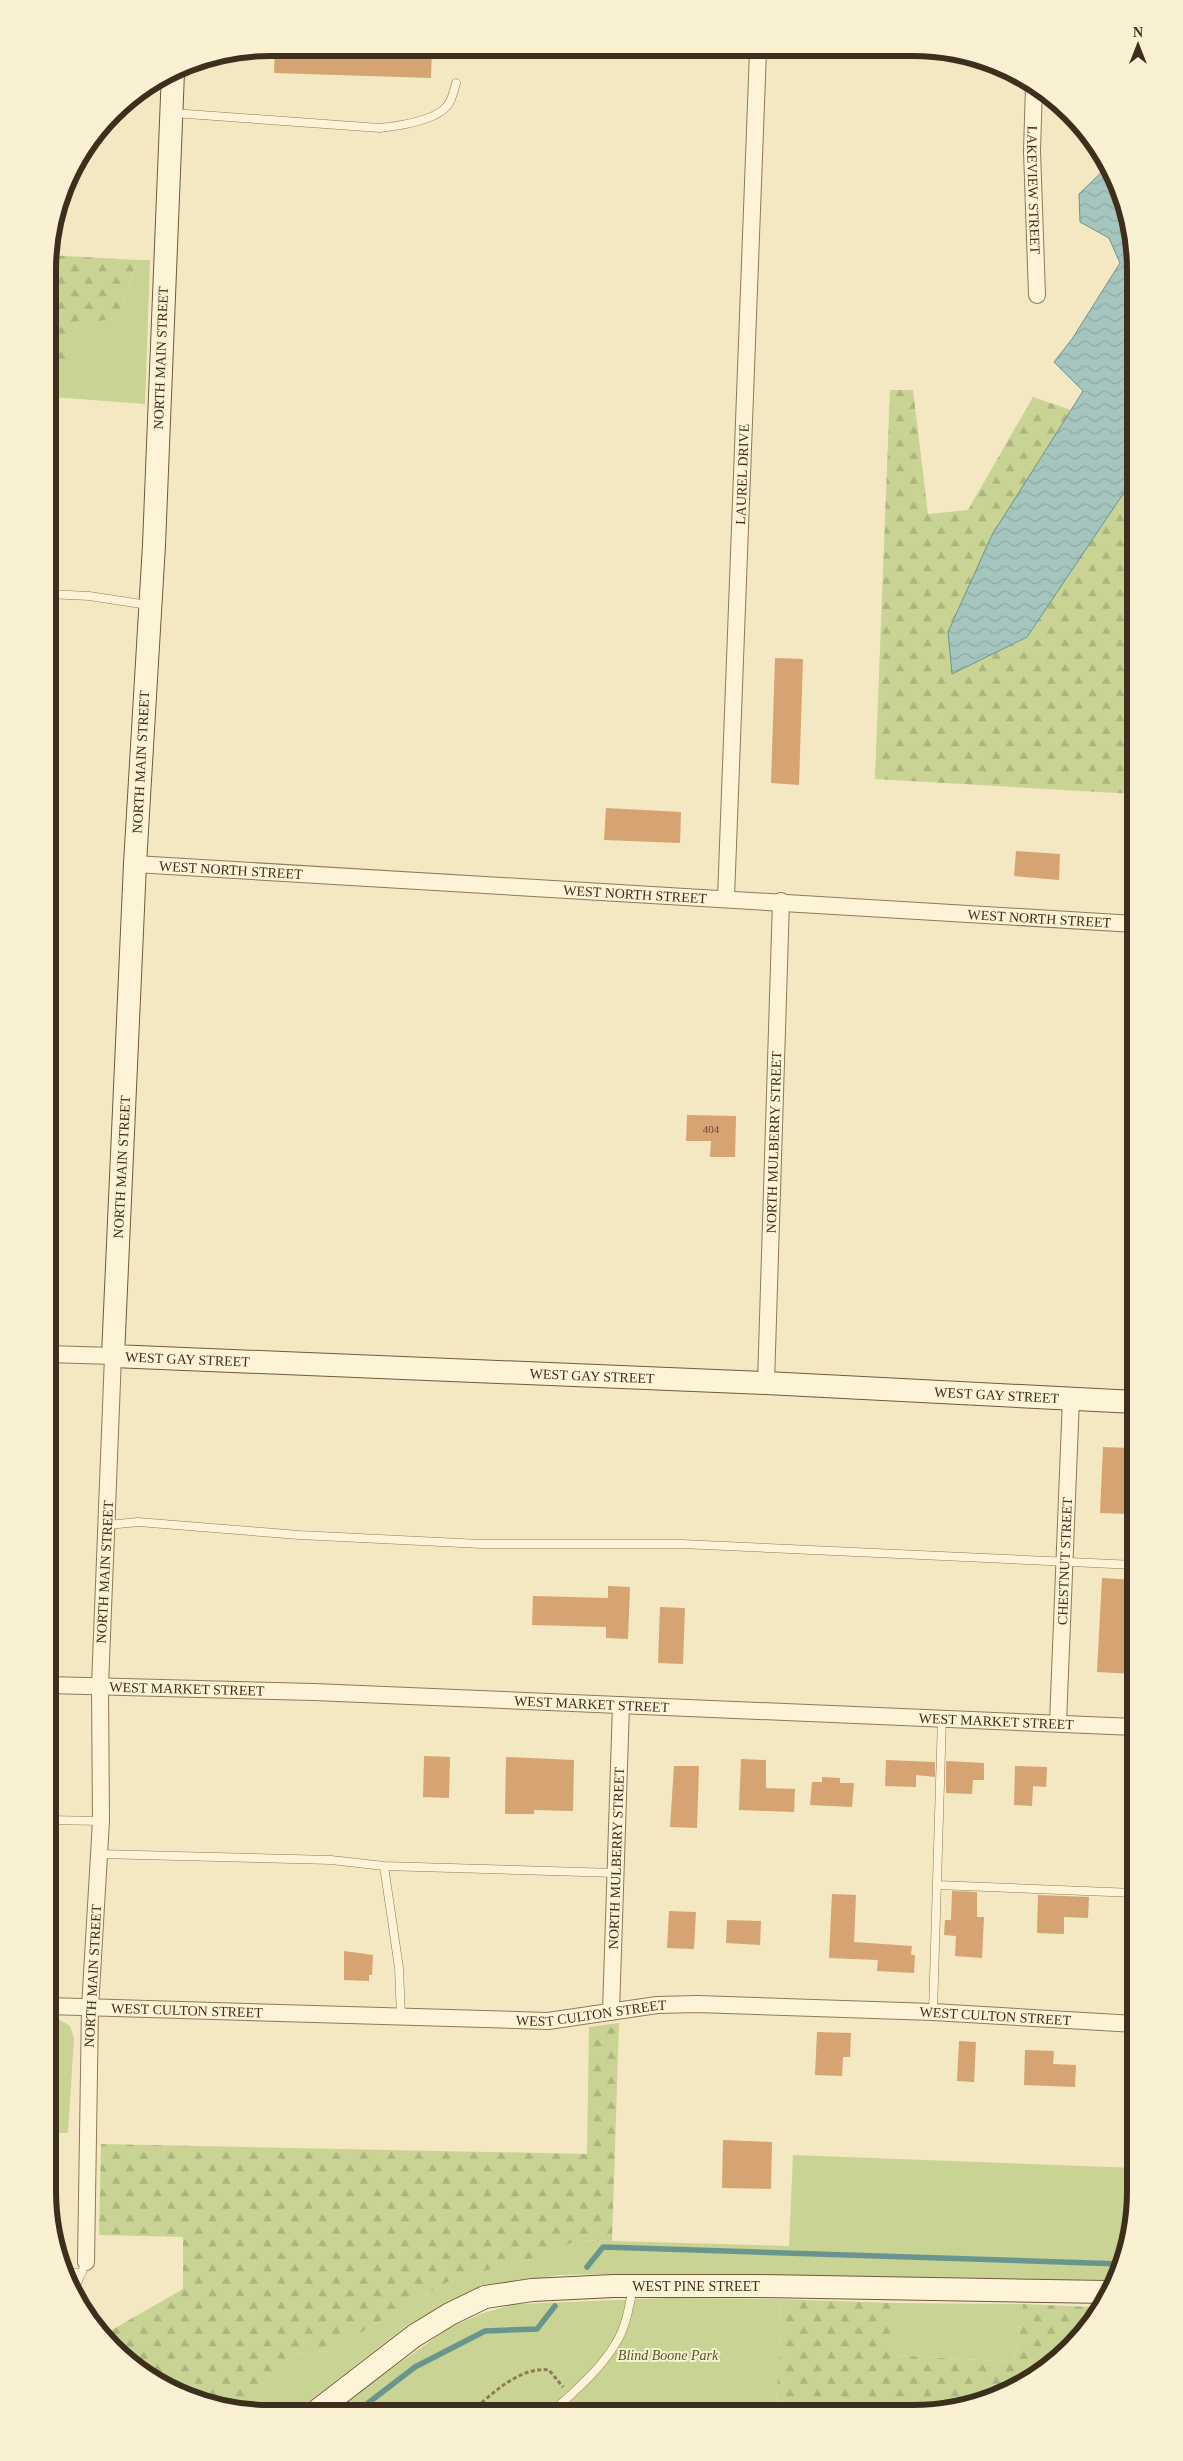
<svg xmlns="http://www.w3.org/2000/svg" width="1183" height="2461" font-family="Georgia,serif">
<defs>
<pattern id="forest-firs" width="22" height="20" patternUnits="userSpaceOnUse" patternTransform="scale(1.25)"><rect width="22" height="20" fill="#c8d394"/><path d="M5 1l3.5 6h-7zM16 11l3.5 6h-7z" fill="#adb57f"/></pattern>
<pattern id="water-waves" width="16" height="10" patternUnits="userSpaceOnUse" patternTransform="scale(1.25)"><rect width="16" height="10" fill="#a5c6be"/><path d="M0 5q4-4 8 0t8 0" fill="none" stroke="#8faaa3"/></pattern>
</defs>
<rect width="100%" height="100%" fill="#f4e8c2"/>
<!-- green -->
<path fill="#c8d394" d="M137 260H150L145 404 53 397 76 325 119 317Z
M48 2020H60L70 2026 74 2038 68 2133H48Z
M793 2155 1135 2168V2206L1119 2276 1116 2280 606 2274 558 2275 483 2288 406 2326 298 2410 250 2409 292 2354 329 2351 453 2279 546 2255 577 2240 789 2246Z
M666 2298 781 2299 776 2413 333 2410 449 2328 483 2313 517 2304Z
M892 2303 1023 2304 1014 2362 892 2355Z"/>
<!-- forest -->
<path fill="url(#forest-firs)" d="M48 255 137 260 119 317 76 326 53 397 48 396Z
M890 390H913L928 514 968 510 1033 397 1071 410 1061 427 952 674 1027 637 1135 476 1134 794 875 779Z
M619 2023 612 2241 577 2240 546 2255 453 2279 329 2351 292 2354 250 2409C205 2409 157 2387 123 2358 116 2352 110 2342 103 2335L183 2289V2237L99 2235 101 2144 587 2154 589 2027Z
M781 2299 892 2303V2355L1014 2362 1023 2304 1092 2307V2323L1036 2376 971 2406 913 2413H776Z"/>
<!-- water -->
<path fill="url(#water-waves)" stroke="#6a958d" d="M1107 167 1128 212 1135 270V476L1027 637 952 674 948 632 992 535 1083 391 1054 362 1072 339 1120 263 1109 238 1080 222 1079 194Z"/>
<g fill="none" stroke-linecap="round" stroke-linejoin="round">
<!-- stream -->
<path stroke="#6a958d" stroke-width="5.5" d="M587 2267 603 2247 1121 2264
M359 2410 415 2367 485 2331 537 2329 555 2306"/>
</g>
<!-- building -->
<path fill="#d6a373" d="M275 48H432L431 78 274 73Z
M775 658 803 659 799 785 771 783Z
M606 808 681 812 680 843 604 840Z
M1016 851 1060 854 1059 880 1014 876Z
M687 1115 736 1116 735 1157H710L711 1141H686Z
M1103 1447 1130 1448 1127 1514 1100 1513Z
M1102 1578 1135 1580 1133 1674 1097 1672Z
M608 1586 630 1587 628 1639 606 1638V1627L532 1625 533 1596 608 1598Z
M660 1607 685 1608 683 1664 658 1663Z
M424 1756 450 1757 449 1798 423 1797Z
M506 1757 574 1760 573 1811 534 1810V1814H505Z
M741 1759 766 1760V1788L795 1789 794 1812 739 1810Z
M886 1760 935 1762V1777L916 1775V1787L885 1786Z
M946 1761 984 1763V1780H973L972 1794 946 1793Z
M674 1766H699L697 1828 670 1827Z
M1015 1766 1047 1767 1046 1787 1033 1786 1032 1806 1014 1805Z
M822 1777 840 1778V1783H854L852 1807 810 1805 812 1782H822Z
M952 1891 977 1892V1917H984L982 1958 955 1956 956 1936 944 1935 945 1920H951Z
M832 1894 856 1895 854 1942 912 1946 911 1955H915L914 1973 877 1971 878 1960 829 1958Z
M1038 1895 1089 1897 1088 1918 1064 1917V1934L1037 1933Z
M669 1911 696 1912 694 1949 667 1948Z
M727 1920 761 1921 760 1945 726 1943Z
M344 1951 373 1955 372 1975H369V1981L344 1980Z
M817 2032 851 2033 850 2057H843L842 2076 815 2075Z
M959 2041 976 2042 974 2082 957 2081Z
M1025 2050 1054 2051 1053 2064 1076 2065 1075 2087 1024 2085Z
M723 2140 772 2142 771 2189 722 2188Z"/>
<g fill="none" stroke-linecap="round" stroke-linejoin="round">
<!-- lane casing -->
<g stroke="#907956" stroke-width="9">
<path id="lane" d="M173 113 380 128C398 126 435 121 447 106 452 101 454 90 456 83
M48 594 89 596 148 605
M108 1525 138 1522 299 1535 481 1544H682L1135 1565
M48 1820 101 1821
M99 1854 331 1860 384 1866 616 1873
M384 1866 399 1968 401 2017
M937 1885 1135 1893
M933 2012 942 1718
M66 2273H82
M74 2290 86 2262
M553 2411C575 2391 600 2370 616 2343 626 2327 629 2307 633 2288"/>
</g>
<!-- street casing -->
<g stroke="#907956" stroke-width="18">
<g id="street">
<path id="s1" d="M1034 86 1032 151 1037 295"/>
<path id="s2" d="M135 864 1135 924"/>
<path id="s3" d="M726 898 758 51"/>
<path d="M48 1354 113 1356 100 1686 101 1821 90 2008 86 2262"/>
<path id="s4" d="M766 1383 781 901"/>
<path id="s5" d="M48 1685 314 1692 1135 1727"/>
<path id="s6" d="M1058 1723 1071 1398"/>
<path id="s7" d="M48 2006 548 2021 657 2005 697 2004 933 2012 1135 2024"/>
<path id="s8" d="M611 2012 621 1705"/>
</g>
</g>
<!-- secondary casing -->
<g stroke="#725939" stroke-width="24">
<g id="secondary">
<path id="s9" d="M173 72 154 545 135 864 113 1356 766 1383 1135 1402"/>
<path id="s10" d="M318 2410 414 2336 450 2314 485 2297 532 2290 613 2286H756L1109 2292"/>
</g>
</g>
<!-- path -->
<path stroke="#907956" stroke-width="3" stroke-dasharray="4 2.5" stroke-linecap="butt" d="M472 2411C492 2394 520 2366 549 2370L563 2387"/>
<!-- lane -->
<use href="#lane" stroke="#fdf4d7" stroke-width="8"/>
<!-- street -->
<use href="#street" stroke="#fdf4d7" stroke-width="16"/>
<!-- secondary -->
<use href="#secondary" stroke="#fdf4d7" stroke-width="22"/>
</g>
<g text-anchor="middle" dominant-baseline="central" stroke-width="4" stroke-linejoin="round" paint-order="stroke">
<!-- number labels -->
<g font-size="11" fill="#644c32">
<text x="711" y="1129">404</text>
</g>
<!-- street labels -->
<g font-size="14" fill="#3e2f1c" stroke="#faf1d3">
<text stroke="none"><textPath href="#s1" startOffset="104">LAKEVIEW STREET</textPath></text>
<text transform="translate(161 358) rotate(-88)">NORTH MAIN STREET</text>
<text stroke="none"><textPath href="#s3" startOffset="424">LAUREL DRIVE</textPath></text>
<text transform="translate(141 762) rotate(-87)">NORTH MAIN STREET</text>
<text stroke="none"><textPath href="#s2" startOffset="96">WEST NORTH STREET</textPath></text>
<text stroke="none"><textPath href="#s2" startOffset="501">WEST NORTH STREET</textPath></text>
<text stroke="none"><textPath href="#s2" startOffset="906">WEST NORTH STREET</textPath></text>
<text stroke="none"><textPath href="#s4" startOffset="241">NORTH MULBERRY STREET</textPath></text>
<text transform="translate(122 1167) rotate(-87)">NORTH MAIN STREET</text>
<text stroke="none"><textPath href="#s9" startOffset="1360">WEST GAY STREET</textPath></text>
<text stroke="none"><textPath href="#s9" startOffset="1765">WEST GAY STREET</textPath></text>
<text stroke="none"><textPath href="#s9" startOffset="2170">WEST GAY STREET</textPath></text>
<text stroke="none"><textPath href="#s6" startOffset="162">CHESTNUT STREET</textPath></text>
<text transform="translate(105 1572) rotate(-87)">NORTH MAIN STREET</text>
<text stroke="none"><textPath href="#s5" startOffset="139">WEST MARKET STREET</textPath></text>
<text stroke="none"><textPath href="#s5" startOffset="544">WEST MARKET STREET</textPath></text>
<text stroke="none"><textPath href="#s5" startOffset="949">WEST MARKET STREET</textPath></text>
<text stroke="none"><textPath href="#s8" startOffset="154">NORTH MULBERRY STREET</textPath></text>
<text transform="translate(93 1976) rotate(-87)">NORTH MAIN STREET</text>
<text stroke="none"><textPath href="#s7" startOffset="139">WEST CULTON STREET</textPath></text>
<text stroke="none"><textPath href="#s7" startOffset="544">WEST CULTON STREET</textPath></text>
<text stroke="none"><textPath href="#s7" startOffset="949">WEST CULTON STREET</textPath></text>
<text stroke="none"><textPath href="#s10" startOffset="414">WEST PINE STREET</textPath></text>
</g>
<!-- park labels -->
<g font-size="14" font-style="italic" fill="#4a5d20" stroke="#faf1d3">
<text x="668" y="2355">Blind Boone Park</text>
</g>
</g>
<!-- crop -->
<path d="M0 0H1183V2461H0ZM270 56H913A214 214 0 0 1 1127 270V2191A214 214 0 0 1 913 2405H270A214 214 0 0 1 56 2191V270A214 214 0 0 1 270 56Z" fill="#faf1d3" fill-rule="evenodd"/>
<path fill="none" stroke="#3e2f1c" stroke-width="6" d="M270 56H913A214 214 0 0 1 1127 270V2191A214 214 0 0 1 913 2405H270A214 214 0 0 1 56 2191V270A214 214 0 0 1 270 56Z"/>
<!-- north arrow -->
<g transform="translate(1138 45)" stroke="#faf1d3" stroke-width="4" paint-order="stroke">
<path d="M0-4L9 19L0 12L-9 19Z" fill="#3e2f1c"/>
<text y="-8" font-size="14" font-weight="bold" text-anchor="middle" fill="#3e2f1c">N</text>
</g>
</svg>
